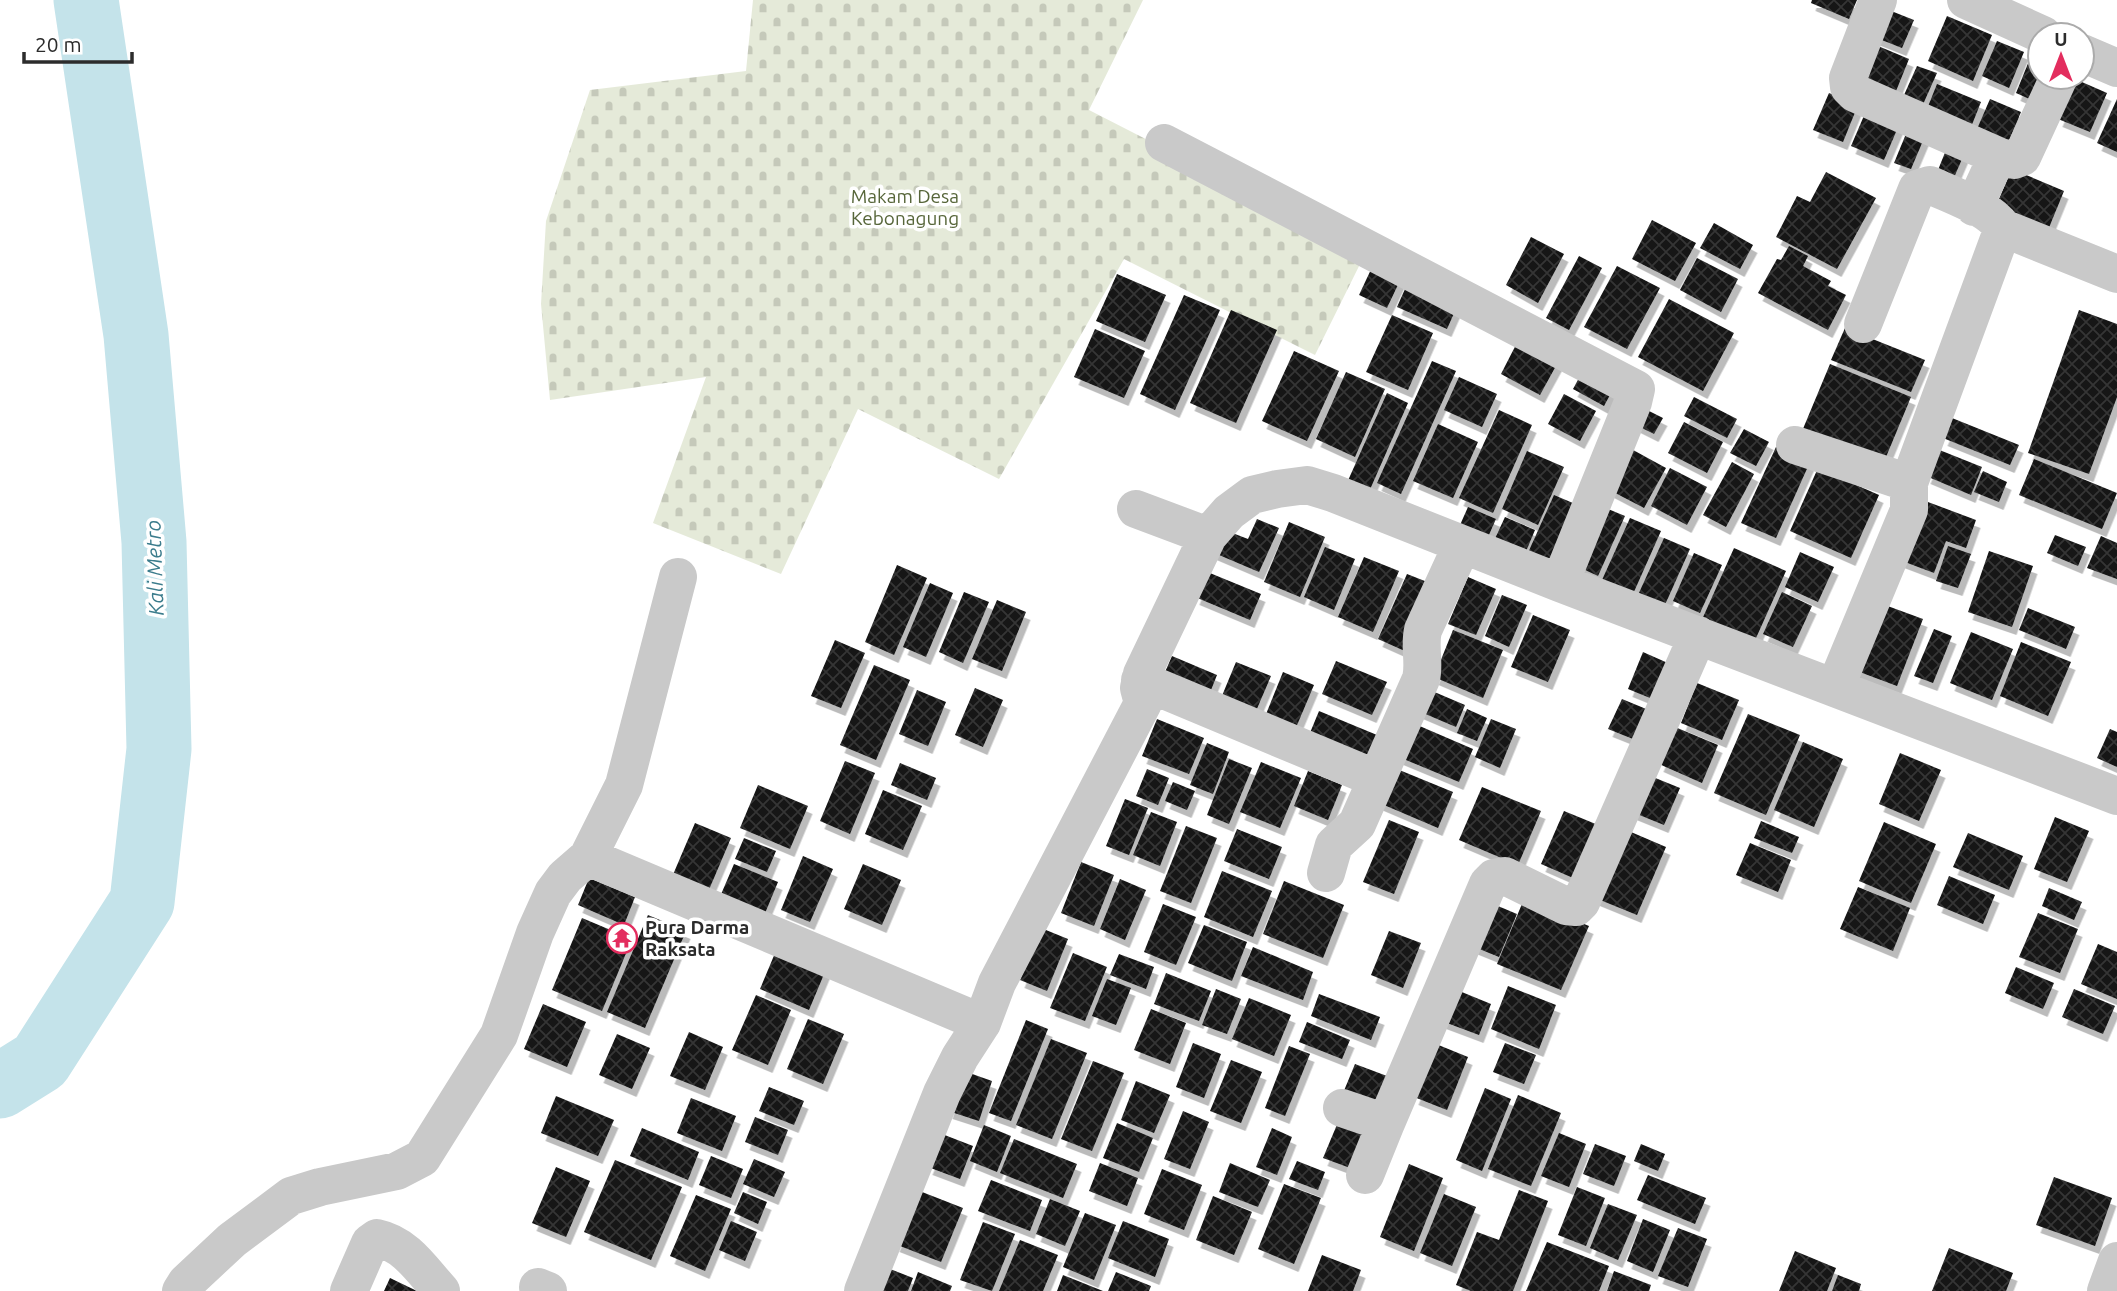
<svg xmlns="http://www.w3.org/2000/svg" width="2117" height="1291" font-family="Ubuntu,sans-serif">
<defs>
<pattern id="cemetery-stones" width="16" height="16" patternUnits="userSpaceOnUse" patternTransform="scale(1.75)"><rect width="16" height="16" fill="#e5ead9"/><path d="M2 7V4a2 2 0 0 1 4 0v3zM10 15v-3a2 2 0 0 1 4 0v3z" fill="#c5c9ba"/></pattern>
<pattern id="building-cross-hatch" width="8" height="8" patternUnits="userSpaceOnUse" patternTransform="scale(1.75)"><rect width="8" height="8" fill="#131313"/><path d="M0 0l8 8M0 8l8-8" fill="none" stroke="#363636"/></pattern>
<filter id="shadow"><feDropShadow dx="4.5" dy="8" stdDeviation="0" flood-color="#0004"/></filter>
</defs>
<rect width="100%" height="100%" fill="#fff"/>
<!-- cemetery -->
<path fill="url(#cemetery-stones)" d="M753 0H1143L1089 110 1366 252 1315 355 1124 259 999 479 858 409 781 574 653 523 706 377 550 400 541 304 546 221 590 90 746 71Z"/>
<g fill="none" stroke-linecap="round" stroke-linejoin="round">
<!-- river -->
<path stroke="#c4e3ea" stroke-width="65" d="M0 1086 40 1061 142 902 159 749 154 542 136 335 86 0"/>
</g>
<!-- building -->
<path fill="url(#building-cross-hatch)" filter="url(#shadow)" d="M1812 0H1857L1849 19 1811 3Z
M1881 7 1914 20 1902 48 1869 35Z
M1947 16 1992 35 1973 81 1928 61Z
M1997 41 2024 52 2009 88 1982 76Z
M1871 43 1909 59 1894 96 1855 80Z
M2031 56 2040 60V77L2036 102 2016 93Z
M1917 66 1937 73 1920 111 1900 104Z
M2075 79 2107 93 2090 132 2058 119Z
M1937 84 1981 102 1969 132 1925 114Z
M1829 93 1858 105 1843 142 1813 130Z
M1990 99 2021 112 2006 148 1974 136Z
M2117 99V152L2097 143Z
M1866 111 1899 125 1884 160 1851 146Z
M1908 129 1925 136 1911 169 1894 163Z
M1948 145 1965 152 1950 187 1934 180Z
M2012 169 2064 191 2048 230 1995 208Z
M1826 172 1876 198 1837 269 1776 237 1797 196 1810 202Z
M1652 220 1696 243 1675 281 1632 259Z
M1714 223 1753 245 1740 269 1700 248Z
M1531 237 1564 254 1538 303 1506 285Z
M1789 246 1808 256 1803 266 1831 281 1828 286 1846 295 1828 330 1758 293 1777 259 1781 260Z
M1579 256 1602 268 1569 330 1546 318Z
M1697 258 1738 279 1721 312 1680 290Z
M1375 261 1403 274 1387 308 1359 295Z
M1617 266 1660 288 1627 349 1584 327Z
M1117 274 1166 295 1145 342 1096 321Z
M1409 280 1459 302 1447 329 1397 307Z
M1184 295 1220 310 1175 410 1140 394Z
M1669 299 1734 333 1703 391 1638 357Z
M1231 310 1277 330 1236 423 1190 403Z
M2079 310 2117 324V397L2089 474 2028 453Z
M1392 315 1433 333 1408 390 1366 372Z
M1845 328 1925 360 1911 392 1831 360Z
M1095 329 1145 351 1124 398 1074 377Z
M1523 331 1563 353 1540 395 1501 374Z
M1294 351 1339 371 1307 441 1262 421Z
M1432 361 1456 371 1401 494 1377 483Z
M1830 364 1911 397 1881 469 1800 436Z
M1586 365 1617 382 1604 406 1573 389Z
M1346 372 1385 389 1355 457 1316 439Z
M1459 377 1497 394 1482 427 1444 410Z
M1387 393 1408 403 1368 494 1346 485Z
M1564 394 1596 411 1580 441 1548 424Z
M1694 397 1737 419 1727 438 1684 416Z
M1639 406 1663 418 1654 434 1630 422Z
M1499 410 1532 425 1493 513 1459 498Z
M1952 418 2019 445 2010 465 1943 438Z
M1684 422 1723 442 1707 473 1668 453Z
M1438 424 1478 442 1453 498 1413 481Z
M1744 429 1769 442 1756 466 1730 453Z
M1624 445 1666 468 1644 508 1602 486Z
M1776 447 1810 462 1776 538 1741 523Z
M1937 449 1982 467 1971 495 1926 476Z
M1527 451 1564 467 1538 525 1502 509Z
M2034 459 2117 493 2102 529 2019 495Z
M1732 462 1754 474 1726 527 1703 515Z
M1670 468 1707 487 1687 525 1651 506Z
M1818 468 1879 495 1851 558 1790 531Z
M1983 471 2007 482 1999 502 1974 492Z
M1554 495 1587 509 1560 570 1527 555Z
M1920 499 1976 520 1966 548 1946 541 1934 573 1897 559Z
M1596 504 1625 516 1598 576 1570 563Z
M1468 507 1496 519 1484 546 1456 534Z
M1505 517 1535 530 1522 561 1491 547Z
M1630 518 1661 531 1633 594 1602 580Z
M1257 519 1279 528 1259 572 1212 552 1222 529 1248 539Z
M1289 522 1325 537 1300 597 1264 582Z
M2055 535 2086 547 2078 566 2047 553Z
M2101 536 2117 543V579L2087 568Z
M1664 538 1690 549 1664 607 1638 595Z
M1948 546 1971 554 1958 588 1936 581Z
M1325 547 1355 559 1334 610 1304 597Z
M1734 548 1786 571 1752 647 1700 624Z
M1989 551 2033 566 2012 627 1968 612Z
M1800 552 1834 567 1818 602 1785 587Z
M1694 553 1722 565 1700 613 1673 601Z
M1364 557 1399 571 1373 632 1338 617Z
M897 565 927 578 894 655 865 642Z
M1205 571 1261 594 1250 620 1195 597Z
M1407 574 1435 585 1407 652 1378 639Z
M1468 577 1496 589 1476 635 1448 624Z
M930 583 953 593 926 657 903 647Z
M964 592 989 602 963 663 939 652Z
M1782 592 1812 606 1793 647 1763 634Z
M1502 595 1527 605 1509 647 1485 636Z
M997 600 1026 612 1002 671 972 659Z
M1874 601 1923 619 1897 686 1849 668Z
M2028 608 2075 627 2066 649 2019 630Z
M1533 615 1570 630 1548 682 1511 667Z
M1934 629 1952 636 1933 683 1914 676Z
M1453 630 1503 650 1483 698 1434 677Z
M1971 632 2013 649 1992 700 1950 683Z
M835 640 865 653 841 708 811 696Z
M2021 642 2071 662 2048 716 2000 696Z
M1643 652 1670 664 1655 700 1628 689Z
M1172 656 1217 675 1207 700 1161 681Z
M1336 661 1387 682 1372 715 1322 694Z
M1236 662 1271 676 1253 718 1219 703Z
M874 665 910 680 876 760 840 745Z
M1283 672 1314 685 1292 737 1262 724Z
M1697 683 1739 700 1722 740 1681 723Z
M975 688 1003 700 983 747 955 735Z
M1425 688 1465 705 1456 727 1416 710Z
M917 690 946 702 928 746 899 734Z
M1622 699 1651 711 1638 741 1608 729Z
M1467 709 1487 718 1477 741 1457 733Z
M1319 711 1377 735 1363 769 1305 745Z
M1748 714 1800 735 1766 815 1714 793Z
M1157 719 1204 738 1189 774 1142 756Z
M1491 719 1516 729 1500 768 1475 757Z
M1408 721 1473 749 1459 782 1394 755Z
M1675 727 1718 745 1702 783 1659 764Z
M2110 729 2117 732V767L2097 758Z
M1803 742 1843 759 1814 827 1774 810Z
M1207 743 1229 752 1213 794 1190 785Z
M1900 753 1941 770 1919 821 1879 804Z
M1229 759 1252 768 1229 824 1207 815Z
M845 761 875 773 850 834 820 821Z
M1261 762 1301 778 1280 828 1240 812Z
M900 763 936 778 927 800 891 785Z
M1392 767 1453 792 1438 828 1377 802Z
M1147 769 1169 778 1158 805 1136 796Z
M1308 771 1342 785 1328 820 1294 806Z
M1648 775 1680 788 1664 825 1632 812Z
M1173 782 1195 791 1187 810 1165 801Z
M758 785 808 806 790 849 740 828Z
M1482 787 1541 811 1518 865 1459 840Z
M883 790 922 806 903 850 865 834Z
M1125 799 1148 808 1129 855 1106 846Z
M1564 811 1603 827 1580 881 1541 864Z
M1151 812 1177 822 1160 866 1133 855Z
M2055 817 2089 831 2067 882 2034 869Z
M1389 820 1419 832 1394 894 1363 882Z
M1761 821 1799 837 1792 853 1754 838Z
M1884 822 1936 844 1911 903 1859 881Z
M695 823 731 838 708 892 672 877Z
M1186 826 1217 838 1191 903 1160 891Z
M1617 826 1666 847 1637 915 1588 895Z
M1237 829 1282 847 1269 879 1224 861Z
M1968 833 2023 856 2009 890 1953 867Z
M744 838 776 851 767 872 735 859Z
M1750 843 1791 860 1778 892 1736 875Z
M803 856 833 869 810 922 781 910Z
M1081 862 1114 875 1094 926 1061 913Z
M734 864 778 882 763 918 719 899Z
M863 864 901 880 882 925 844 909Z
M1222 871 1272 891 1253 937 1204 917Z
M1949 876 1995 895 1983 924 1937 905Z
M589 878 635 897 624 925 578 905Z
M1120 879 1146 890 1125 940 1100 929Z
M1284 881 1344 905 1323 958 1263 934Z
M1858 887 1910 908 1893 951 1840 929Z
M2049 888 2082 902 2074 920 2042 906Z
M1524 899 1589 926 1561 990 1497 964Z
M1486 901 1517 914 1499 957 1467 944Z
M1163 904 1196 917 1176 965 1144 952Z
M2038 913 2078 929 2060 973 2019 957Z
M648 915 686 931 645 1028 607 1012Z
M582 918 632 939 602 1011 552 990Z
M1204 925 1247 942 1232 981 1188 963Z
M1041 928 1068 939 1047 991 1020 980Z
M1389 931 1421 943 1403 988 1371 975Z
M2098 944 2117 952V999L2081 984Z
M778 946 827 967 809 1010 760 989Z
M1253 947 1313 972 1303 1000 1241 976Z
M1073 953 1107 967 1085 1021 1050 1008Z
M1119 954 1154 967 1146 989 1110 975Z
M2016 967 2054 983 2043 1009 2005 993Z
M1166 973 1211 991 1199 1021 1154 1004Z
M1107 979 1131 988 1116 1025 1092 1016Z
M1508 986 1556 1005 1539 1049 1491 1029Z
M1452 988 1491 1004 1479 1035 1439 1020Z
M1216 989 1241 999 1227 1034 1202 1025Z
M2074 989 2115 1006 2103 1034 2062 1017Z
M1319 994 1380 1017 1371 1040 1311 1016Z
M756 995 791 1010 768 1065 732 1050Z
M1249 998 1291 1015 1274 1056 1232 1039Z
M543 1004 586 1022 567 1067 524 1049Z
M1151 1009 1186 1023 1170 1064 1134 1050Z
M808 1019 844 1034 823 1084 787 1069Z
M1026 1020 1048 1029 1011 1121 989 1113Z
M1307 1022 1350 1040 1342 1059 1299 1042Z
M689 1032 723 1047 705 1090 670 1076Z
M617 1034 650 1048 632 1089 599 1075Z
M1051 1039 1087 1053 1052 1139 1016 1125Z
M1193 1043 1221 1054 1204 1098 1176 1087Z
M1505 1043 1536 1055 1524 1084 1493 1072Z
M1436 1044 1468 1057 1447 1110 1414 1097Z
M1289 1046 1310 1054 1285 1116 1265 1108Z
M1231 1060 1262 1072 1241 1123 1210 1111Z
M1093 1061 1124 1073 1092 1151 1061 1139Z
M1355 1064 1387 1076 1373 1111 1341 1098Z
M961 1070 992 1081 979 1121 948 1111Z
M1136 1081 1170 1095 1154 1133 1121 1120Z
M769 1087 804 1101 794 1125 759 1111Z
M1485 1088 1511 1099 1482 1171 1456 1160Z
M1518 1095 1561 1113 1531 1186 1488 1169Z
M556 1096 614 1120 598 1156 541 1133Z
M691 1098 736 1116 722 1151 677 1133Z
M1183 1111 1209 1122 1190 1169 1164 1159Z
M1341 1115 1370 1127 1353 1169 1323 1158Z
M755 1117 788 1130 778 1155 745 1142Z
M1117 1123 1153 1138 1139 1172 1103 1158Z
M984 1125 1011 1136 997 1172 970 1161Z
M642 1128 699 1152 688 1180 630 1156Z
M1272 1128 1292 1137 1277 1175 1256 1167Z
M1559 1133 1586 1144 1569 1187 1541 1176Z
M942 1134 973 1146 960 1179 928 1167Z
M1014 1139 1077 1164 1063 1198 1000 1173Z
M1595 1144 1626 1156 1614 1186 1583 1174Z
M1641 1144 1665 1154 1658 1171 1634 1161Z
M711 1156 743 1169 731 1198 699 1185Z
M754 1159 785 1172 774 1197 743 1184Z
M615 1160 682 1187 651 1260 584 1232Z
M1297 1161 1325 1172 1318 1190 1289 1179Z
M1100 1163 1138 1178 1127 1206 1089 1191Z
M1230 1163 1270 1180 1258 1207 1219 1192Z
M1409 1164 1443 1178 1414 1251 1380 1237Z
M556 1167 590 1181 566 1237 532 1223Z
M1162 1169 1202 1185 1184 1230 1144 1214Z
M1648 1175 1706 1198 1695 1224 1637 1200Z
M2054 1177 2112 1198 2095 1246 2036 1225Z
M991 1180 1042 1200 1030 1231 978 1211Z
M1284 1184 1321 1198 1294 1264 1258 1249Z
M1577 1187 1605 1198 1586 1246 1558 1235Z
M917 1190 963 1208 941 1262 895 1244Z
M1519 1190 1548 1201 1513 1291H1471L1456 1285 1477 1232 1499 1240Z
M743 1192 767 1202 758 1224 734 1213Z
M1444 1194 1476 1207 1452 1266 1420 1253Z
M696 1195 731 1209 705 1271 670 1256Z
M1213 1196 1252 1212 1234 1255 1196 1240Z
M1050 1199 1080 1211 1065 1246 1036 1234Z
M1608 1204 1637 1215 1618 1260 1590 1248Z
M1085 1213 1116 1225 1094 1280 1063 1267Z
M1643 1219 1670 1230 1653 1272 1627 1261Z
M731 1221 757 1232 745 1261 719 1250Z
M1123 1221 1169 1239 1155 1277 1108 1258Z
M983 1222 1015 1234 992 1291 960 1280Z
M1678 1228 1707 1239 1688 1287 1658 1276Z
M1020 1240 1058 1255 1043 1291H999Z
M1547 1242 1609 1266 1599 1291H1526Z
M1949 1248 2013 1273 2006 1291H1932Z
M1795 1251 1836 1268 1827 1291H1779Z
M1322 1255 1361 1270 1353 1291H1308Z
M880 1265 913 1278 908 1291H869Z
M1614 1271 1651 1285 1649 1291H1607Z
M918 1272 952 1286 950 1291H911Z
M1116 1272 1151 1286 1149 1291H1108Z
M1063 1275 1103 1291H1057Z
M1838 1275 1861 1284 1859 1291H1832Z
M390 1278 417 1291H384Z"/>
<g fill="none" stroke-linecap="round" stroke-linejoin="round">
<!-- minor -->
<path stroke="#c9c9c9" stroke-width="38" d="M1878 0 1848 78 1849 87 1855 93 2000 157
M1966 0 2043 35
M2082 53 2117 68
M1164 143 1636 389 1633 402 1560 583
M1974 207 1995 161 2000 157 2014 160 2022 157 2059 77
M1863 324 1917 189 1930 185C1953 196 1988 207 2003 228L2117 274
M1795 445 1909 483
M1136 509 1208 536
M1140 680 1377 779
M1835 688 1909 510V483L2003 228
M588 857 624 785 678 577
M1326 873 1334 845 1357 824 1421 679C1425 663 1419 647 1423 630L1462 545
M1342 1108 1386 1123 1488 884 1494 878 1505 876 1566 906 1576 907 1581 902 1698 635
M1365 1175 1386 1123
M538 1287 548 1291
M181 1291 186 1283 232 1240 291 1196 320 1187 397 1171 422 1158 499 1035 535 933 553 893 565 877 588 857 982 1023
M349 1291 370 1243 377 1238C406 1244 422 1270 441 1291
M863 1291 942 1093 960 1057 982 1023 997 983 1143 703 1139 688 1142 674 1208 536 1229 512 1252 495 1277 489 1307 485 1333 493 1560 583 2117 796
M2106 1291 2117 1261"/>
</g>
<!-- icons -->
<defs>
<g id="temple-ring" transform="scale(1.575)"><circle r="9.5" fill="#fff" stroke="#e32d5e" stroke-width="1.5"/><path d="M0-6L5-2H3V0L6.5 2.5H4V6H1.5V3h-3V6H-4V2.5H-6.5L-3 0V-2H-5Z" fill="#e32d5e"/></g>
</defs>
<g fill-rule="evenodd">
<use href="#temple-ring" x="622" y="938"/>
</g>
<g text-anchor="middle" dominant-baseline="central" stroke-width="7" stroke-linejoin="round" paint-order="stroke">
<!-- park labels -->
<g font-size="19" fill="#57663a" stroke="#fff">
<text x="905" y="196">Makam Desa<tspan x="905" dy="22">Kebonagung</tspan></text>
</g>
<!-- poi labels -->
<g font-size="19" font-weight="bold" fill="#2c2c2c" stroke="#fff" text-anchor="start">
<text x="645" y="927">Pura Darma<tspan x="645" dy="22">Raksata</tspan></text>
</g>
<!-- water labels -->
<g font-size="21" font-style="italic" fill="#3b7c8c" stroke="#fff">
<text transform="translate(154 568) rotate(-92)">Kali Metro</text>
</g>
</g>
<!-- north arrow -->
<g transform="translate(2061 56)"><circle r="33" fill="#ffffff" stroke="#ababab" stroke-width="2"/>
<path d="M0-5L12 26L0 18L-12 26Z" fill="#e32d5e"/>
<text y="-10" font-size="19" font-weight="bold" text-anchor="middle" fill="#2c2c2c">U</text>
</g>
<!-- scale -->
<path d="M24 52v10h108v-10" fill="none" stroke="#2c2c2c" stroke-width="3.5"/>
<text x="35" y="52" font-size="21" fill="#2c2c2c" stroke="#ffffff" stroke-width="5" paint-order="stroke">20 m</text>
</svg>
